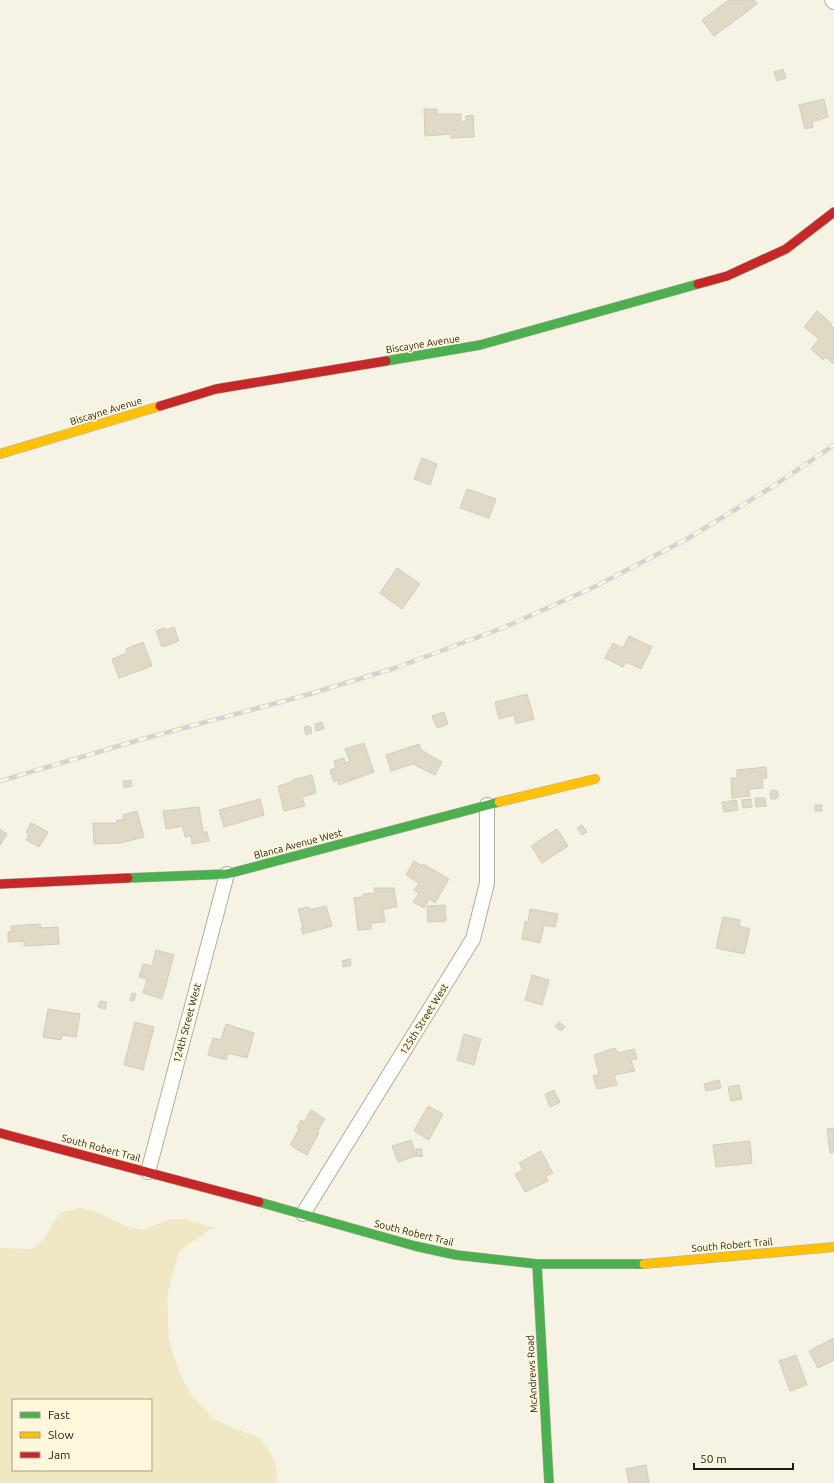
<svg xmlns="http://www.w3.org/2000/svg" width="834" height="1483" font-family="Ubuntu,sans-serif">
<rect width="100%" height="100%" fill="#f6f2e4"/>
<!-- green -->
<path fill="#f0e7c5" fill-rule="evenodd" d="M80 1208 95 1211 126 1226 143 1230 170 1219H183L217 1228 209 1230 179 1251 167 1296 169 1341 180 1374 190 1393 212 1418 233 1428 260 1438 275 1461 277 1478 276 1483H0V1248L32 1249 44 1239 54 1221 62 1212ZM13 1400H151V1470H13Z"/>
<!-- building -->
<path fill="#dfd9c6" stroke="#d0cdc1" d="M729 0H754L757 4 714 36 702 20Z
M783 69 786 78 777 81 774 72Z
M824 99 828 117 812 122 813 127 805 129 799 105Z
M424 109H437V114H461V122L466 121V116L473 115 474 137 451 138V134L425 136Z
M817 311 832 324 830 325 834 328V364L825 357 823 360 811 349 819 339 804 327Z
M422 458 437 464 430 485 414 479Z
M467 489 496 499 489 518 460 508Z
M397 568 420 584 402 609 380 593Z
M174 627 179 641 162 647 156 631 164 628 165 630Z
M629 636 652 647 641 669 626 662 623 667 605 658 613 643 623 648Z
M143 642 152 666 119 678 112 659 127 653 126 649Z
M527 694 534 719 516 724 514 715 499 719 495 702Z
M444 712 448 724 437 728 432 716Z
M322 722 324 729 316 731 315 724Z
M310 726 312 733 306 735 304 727Z
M364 743 374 772 339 785 337 780 334 782 330 770 336 768 334 761 344 758 345 763 350 761 345 749Z
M419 744 421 750 442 762 435 775 413 764 391 771 386 755Z
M766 767 767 778 762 779 763 788 749 789 750 796 732 798 731 778H737V770Z
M312 775 316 793 302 797 305 806 284 811 278 786 292 782V780Z
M131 780 132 786 124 788 123 781Z
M772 790 777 791 779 796 776 799H771L770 794Z
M755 798H765L766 806 756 807Z
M260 799 264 815 224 827 219 810Z
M751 799 752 807 743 808 742 800Z
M736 800 738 810 724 812 722 802Z
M815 805H822V811H815Z
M199 807 203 832H207L209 841 192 844 191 836 185 837 183 826 166 829 163 811Z
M137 811 144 837 120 843 94 844 93 823H117V820H123V815Z
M31 823 48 832 39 847 26 840 29 834 26 832Z
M582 825 587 832 582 835 577 828Z
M0 829 7 834 0 845Z
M557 829 568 846 542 863 531 846Z
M414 861 422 866 423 864 449 879 435 903 429 899 424 908 413 902 419 893 414 890 419 883 406 875Z
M374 888H394L397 907 383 909 385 922 371 923V929L358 930 354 898 363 897V894L375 893Z
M445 905 446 921 428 922 427 906Z
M326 906 332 926 303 934 301 928H303L298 909 309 907 310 910Z
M530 909 558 914 555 927 544 925 540 943 522 939 525 921 528 922Z
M723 917 740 920 739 926 750 929 744 954 716 948Z
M40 924 41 928 58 927 59 944 24 946V941L8 942V932H11V926Z
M156 950 174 955 162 999 143 993 147 979 139 977 143 964 152 966Z
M350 959 351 965 343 967 342 961Z
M532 975 549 980 542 1005 525 1000Z
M132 993 136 994 134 1001 130 1000Z
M100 1001 107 1002 105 1009 98 1007Z
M48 1009 80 1014 76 1037 62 1035 61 1040 43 1037Z
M135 1022 154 1027 143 1070 124 1065Z
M559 1022 565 1027 561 1031 555 1026Z
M226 1024 254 1033 247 1058 228 1053 226 1060 208 1055 213 1038 221 1040Z
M464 1034 481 1039 474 1065 457 1060Z
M615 1048 618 1053 634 1049 637 1059 631 1060 635 1071 614 1075 617 1085 597 1089 593 1076 599 1074 594 1055Z
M719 1080 721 1088 706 1091 704 1084Z
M739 1085 742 1099 731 1101 728 1087Z
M554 1090 560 1102 550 1107 545 1094Z
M428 1106 443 1114 429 1140 414 1131Z
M311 1110 325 1119 317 1132 319 1133 307 1155 290 1145 299 1129 297 1127 301 1120 304 1122Z
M834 1128V1152L830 1153 827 1129Z
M411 1140 416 1156 398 1162 392 1146Z
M750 1141 752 1163 716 1167 713 1145Z
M416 1149H422V1157L416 1156Z
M541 1151 553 1173 546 1176 548 1181 525 1192 515 1174 523 1170 519 1163Z
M834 1338V1360L818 1368 809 1351Z
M796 1355 807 1385 790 1391 779 1361Z
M646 1465 649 1483H629L626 1469Z"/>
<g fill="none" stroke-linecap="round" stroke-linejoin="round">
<!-- street casing -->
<g stroke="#b0ada2" stroke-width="16">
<path id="street" d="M832 0 834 2
M148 1172 227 874
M303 1214 473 939 487 883V805"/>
</g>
<!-- fast casing -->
<g stroke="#b0ada2" stroke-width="10">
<path id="fast" d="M386 361 480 345 698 284
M128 878 227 874 499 802
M259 1202 415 1246 456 1255 537 1264H644
M537 1264 549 1483"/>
</g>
<!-- slow casing -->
<g stroke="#b0ada2" stroke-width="10">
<path id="slow" d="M0 454 160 406
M499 802 595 779
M644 1264 834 1247"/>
</g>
<!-- jam casing -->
<g stroke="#b0ada2" stroke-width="10">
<path id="jam" d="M698 284 727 276 786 249 834 212
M160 406 216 389 386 361
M0 884 128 878
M0 1133 259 1202"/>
</g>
<!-- street -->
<use href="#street" stroke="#fefdfb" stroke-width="14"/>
<!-- fast -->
<use href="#fast" stroke="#4caf50" stroke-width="9"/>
<!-- slow -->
<use href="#slow" stroke="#ffc107" stroke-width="9"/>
<!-- jam -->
<use href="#jam" stroke="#c62828" stroke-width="9"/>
<!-- rail casing -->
<g stroke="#d4d3cf" stroke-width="4.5">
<path id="rail" d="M0 781 139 740 303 696 395 668 505 627 594 587 687 539 772 487 834 445"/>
</g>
<!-- rail -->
<use href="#rail" stroke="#fef7dc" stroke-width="3" stroke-dasharray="9" stroke-linecap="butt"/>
</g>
<g text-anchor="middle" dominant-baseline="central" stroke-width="3.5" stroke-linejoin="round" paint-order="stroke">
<!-- street labels -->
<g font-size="10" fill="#1e1c12" stroke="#fef7dc">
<text transform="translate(423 344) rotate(-9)">Biscayne Avenue</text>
<text transform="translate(106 411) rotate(-17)">Biscayne Avenue</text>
<text transform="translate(298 844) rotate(-15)">Blanca Avenue West</text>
<text transform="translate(424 1019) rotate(-58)">125th Street West</text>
<text transform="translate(187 1023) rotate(-75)">124th Street West</text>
<text transform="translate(101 1148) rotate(15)">South Robert Trail</text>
<text transform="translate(414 1233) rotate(14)">South Robert Trail</text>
<text transform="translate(732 1245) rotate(-5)">South Robert Trail</text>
<text transform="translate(532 1374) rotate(-93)">McAndrews Road</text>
</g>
</g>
<!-- legend -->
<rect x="12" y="1399" width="140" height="72" fill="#fef7dc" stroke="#a49f8b"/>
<rect x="20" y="1412" width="20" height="6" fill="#4caf50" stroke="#a49f8b"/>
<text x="48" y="1419" font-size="12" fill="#1e1c12">Fast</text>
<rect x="20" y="1432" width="20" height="6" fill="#ffc107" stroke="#a49f8b"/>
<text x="48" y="1439" font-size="12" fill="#1e1c12">Slow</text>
<rect x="20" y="1452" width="20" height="6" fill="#c62828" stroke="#a49f8b"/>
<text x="48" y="1459" font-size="12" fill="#1e1c12">Jam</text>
<!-- scale -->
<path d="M694 1463v6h99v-6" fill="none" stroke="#1e1c12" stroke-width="2"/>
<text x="700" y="1463" font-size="12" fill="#1e1c12" stroke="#fef7dc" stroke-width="3" paint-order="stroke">50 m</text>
</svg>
